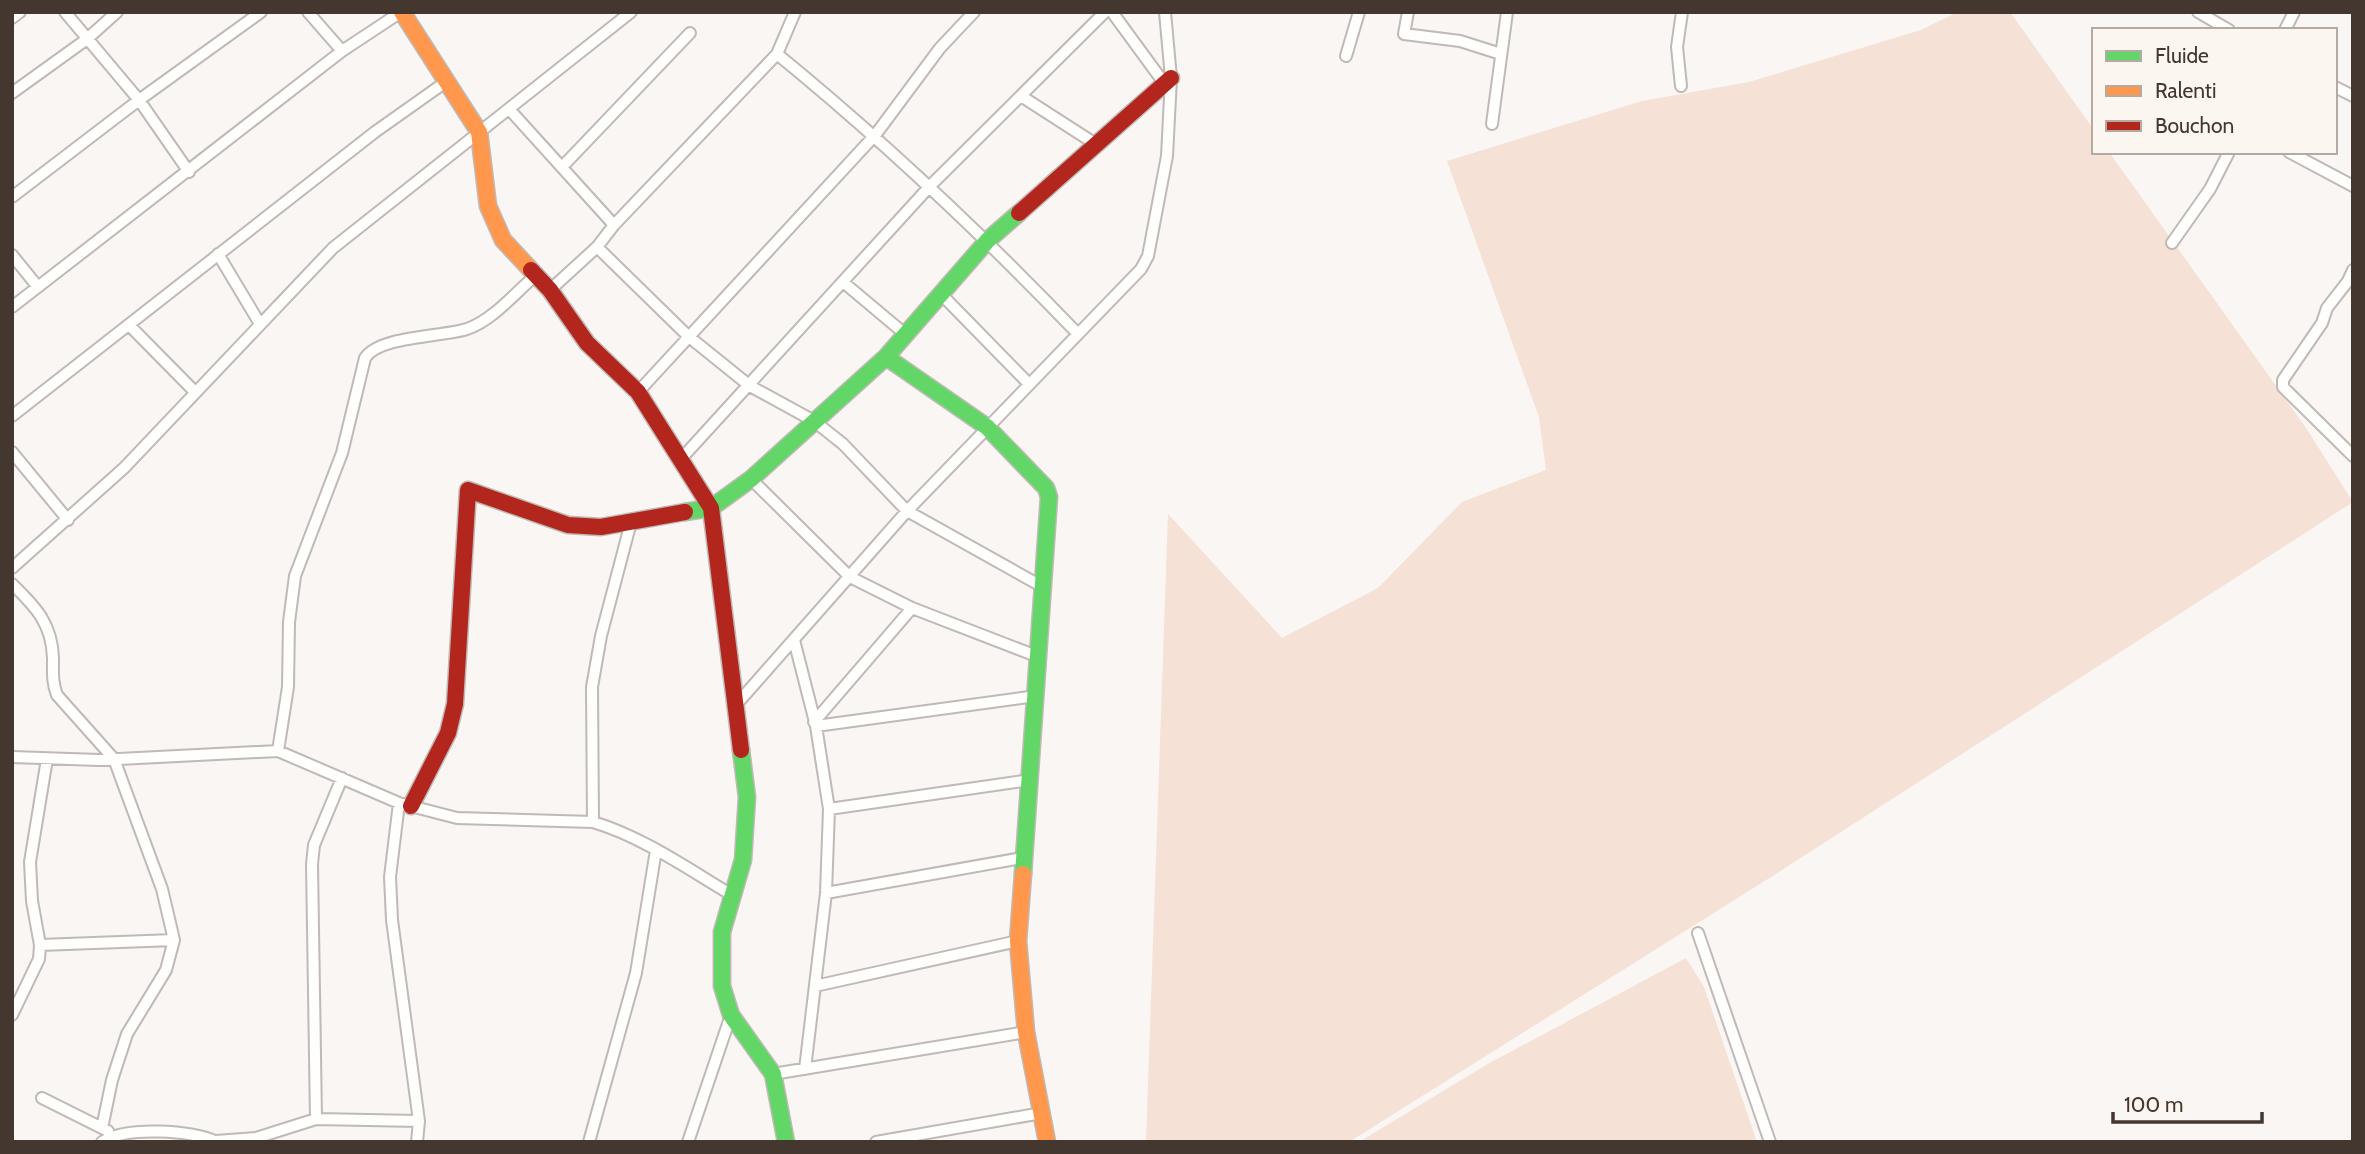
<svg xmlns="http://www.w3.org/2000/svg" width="2365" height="1154" font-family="Cabin,sans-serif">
<rect width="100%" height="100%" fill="#f9f6f4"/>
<!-- green -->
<path fill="#f5e1d5" d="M1958 12H2010L2094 130V152H2109L2306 428 2353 502 1771 877 1349 1142H1146L1168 514 1282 638 1378 588 1462 502 1546 470 1539 417 1447 161 1642 101 1749 82 1921 30Z
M1686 958 1704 987 1757 1142H1359L1486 1065Z"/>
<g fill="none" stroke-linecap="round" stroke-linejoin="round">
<!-- street casing -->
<g stroke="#c0b9b5" stroke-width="14">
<path id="street" d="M65 12 139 100 189 172
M308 12 342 51
M1112 12 1164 83
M1408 12 1404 34 1460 41 1501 54
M2198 12 2229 30
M12 18 20 12
M2285 30 2294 12
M777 54C885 142 981 233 1078 334
M1346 56 1359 12
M1681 86 1677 47 1682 12
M2335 87 2353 96
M12 93 87 39 117 12
M1021 96 1094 143
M509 109 614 225
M1492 124 1507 12
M2289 152 2353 186
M562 167 690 33
M12 197 139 100 261 12
M2172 243 2210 189 2229 152
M597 247 688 336 750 386 814 421 843 444 907 511 1043 587
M218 254 260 324
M12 255 38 287
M2353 270 2348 281 2327 308 2322 323 2283 380V387L2353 456
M843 282 905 334
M550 290 597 247 614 225 777 54 795 12
M940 293 1029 384
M12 307 342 51 401 12
M129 325 195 392
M638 392 876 134 940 48 974 12
M12 416 375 132 447 81
M12 452 68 520
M681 459 930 186 1105 12
M751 479 850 577 912 608
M12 568 124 468 333 248 631 12
M12 584C36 607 52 624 53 658 53 671 52 683 57 695L114 759 162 889 174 940 166 970 127 1034 112 1080 102 1128
M794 640 816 726 829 809 826 893 805 1069
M735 706 907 511 1141 269 1148 256 1167 156 1171 78 1165 12
M814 722 912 608 1039 657
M816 726 1036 696
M278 751 288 687 289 622 295 576 342 453 365 358C379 336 441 337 467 329 493 320 515 293 536 275
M12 757 99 760 278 751 399 803 457 818 593 822C643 837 688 869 732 895
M399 803 390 877 392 920 419 1121 417 1142
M829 809 1030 780
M593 822 592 687 601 636 631 522
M826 893 1022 858
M1698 933 1770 1142
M40 945 174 940
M815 986 1018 941
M12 1015 39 959 40 945 32 901 30 862 47 759
M773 1074 1026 1032
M42 1098 108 1131
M316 1119 312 864 314 845 342 778
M216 1141 256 1138 316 1119 419 1121
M102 1142C126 1126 191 1130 217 1142
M589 1142 636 973 656 850
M688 1142 731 1015
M876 1142 1042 1113"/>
</g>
<!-- fast casing -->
<g stroke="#c0b9b5" stroke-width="19">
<path id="fast" d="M886 357 987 427 1046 488 1049 497 1023 874
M685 512 711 508 751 479 886 357 988 240 1019 213
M741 750 747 797 743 860 722 932V986L731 1015 773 1074 786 1142"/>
</g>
<!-- slow casing -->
<g stroke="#c0b9b5" stroke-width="19">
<path id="slow" d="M402 12 479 132 488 206 503 240 531 270
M1023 874 1018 941 1026 1032 1047 1142"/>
</g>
<!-- jam casing -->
<g stroke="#c0b9b5" stroke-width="19">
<path id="jam" d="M1019 213 1171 78
M531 270 550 290 587 343 638 392 711 508 741 750
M411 806 448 733 455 704 468 490 568 525 601 527 685 512"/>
</g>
<!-- street -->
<use href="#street" stroke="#fefefd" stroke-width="10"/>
<!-- fast -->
<use href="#fast" stroke="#63d668" stroke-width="16"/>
<!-- slow -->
<use href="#slow" stroke="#ff974d" stroke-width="16"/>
<!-- jam -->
<use href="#jam" stroke="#b3261e" stroke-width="16"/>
</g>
<!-- border -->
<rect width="2365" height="1154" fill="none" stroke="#44372f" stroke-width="28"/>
<!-- legend -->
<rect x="2092" y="28" width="245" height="126" fill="#fcf6f1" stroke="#b2aaa3" stroke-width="2"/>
<rect x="2106" y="51" width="35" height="10" fill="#63d668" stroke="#b2aaa3" stroke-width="2"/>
<text x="2155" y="63" font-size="21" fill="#44372f">Fluide</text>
<rect x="2106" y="86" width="35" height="10" fill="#ff974d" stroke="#b2aaa3" stroke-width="2"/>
<text x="2155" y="98" font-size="21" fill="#44372f">Ralenti</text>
<rect x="2106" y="121" width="35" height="10" fill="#b3261e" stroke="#b2aaa3" stroke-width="2"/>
<text x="2155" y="133" font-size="21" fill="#44372f">Bouchon</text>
<!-- scale -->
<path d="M2113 1112v10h149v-10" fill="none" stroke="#44372f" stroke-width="3.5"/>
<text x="2124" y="1112" font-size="21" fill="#44372f" stroke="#fcf6f1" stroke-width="5" paint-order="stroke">100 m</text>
</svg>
